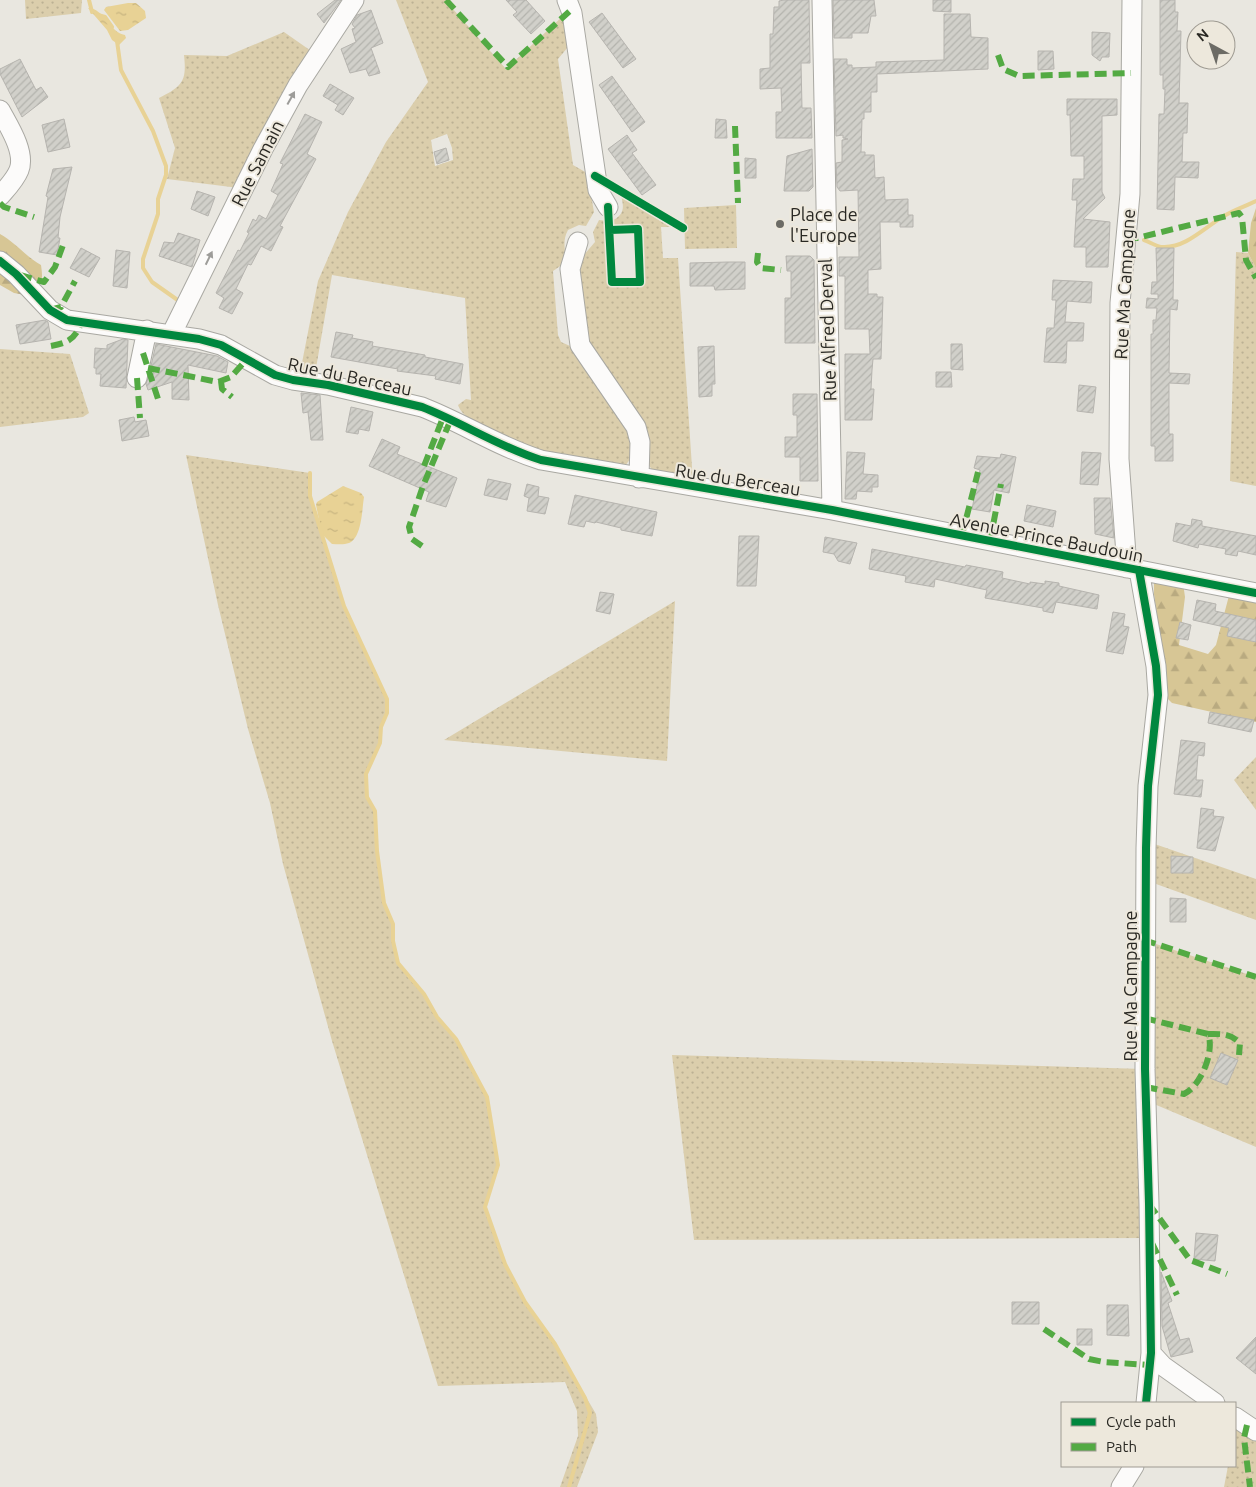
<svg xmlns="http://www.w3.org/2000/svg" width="1256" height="1487" font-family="Ubuntu,sans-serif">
<defs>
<pattern id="grass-dots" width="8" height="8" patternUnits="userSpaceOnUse" patternTransform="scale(1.25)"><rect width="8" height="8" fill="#dbceac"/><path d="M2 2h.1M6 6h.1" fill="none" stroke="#bcb194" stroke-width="1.8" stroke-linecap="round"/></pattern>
<pattern id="forest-firs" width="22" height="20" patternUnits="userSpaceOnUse" patternTransform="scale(1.25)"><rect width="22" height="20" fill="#d7c695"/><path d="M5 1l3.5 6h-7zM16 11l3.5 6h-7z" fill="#b9aa80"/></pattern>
<pattern id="water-ripples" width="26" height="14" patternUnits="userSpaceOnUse" patternTransform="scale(1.25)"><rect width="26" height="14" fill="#e8d295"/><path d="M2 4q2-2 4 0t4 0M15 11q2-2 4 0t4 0" fill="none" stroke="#c7b480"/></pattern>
<pattern id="building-hatch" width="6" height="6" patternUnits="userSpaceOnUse" patternTransform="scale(1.25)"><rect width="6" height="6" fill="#d1d0ca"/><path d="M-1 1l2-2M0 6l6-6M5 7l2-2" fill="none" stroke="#b3b3ad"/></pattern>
</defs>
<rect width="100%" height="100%" fill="#e9e7e0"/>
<!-- grass -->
<path fill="url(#grass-dots)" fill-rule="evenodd" d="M25 0H82L81 13 26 19Z
M396 0H445L506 69 564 15 568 47 558 59 573 165 587 173 594 212 586 226 579 225 568 230C558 248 575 259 553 271L558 335 561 342 577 349 624 415 634 454 622 470C589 462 468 437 458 405L466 399 471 400 465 298 332 275 315 374 300 373 318 281 348 212 386 142 428 82ZM447 134 452 148 453 160 435 166 431 140Z
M284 32 314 53 239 188 167 179 175 148 159 98C182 86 187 82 184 55L227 56Z
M621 196 670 227H661L663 258H678L693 482 655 475 649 465 645 446 589 348 577 263 595 242 593 232 599 220 607 221 610 284 641 283 639 227 612 228 611 221C623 216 625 209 621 196Z
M736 205 737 248 685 249 684 208Z
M1236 252 1248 253 1256 268V486L1230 481Z
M0 349 70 354 89 413 83 417 0 427Z
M186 455 310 473V496L344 606 387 699V713L381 727 380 743 366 774 367 797 375 811 377 851 384 903 393 924V941L398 963 424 994 437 1017 456 1039 487 1097 498 1165 485 1207 495 1235 505 1264 525 1301 555 1344 596 1414 598 1432 577 1487H560L578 1436 577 1411 565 1382 438 1386 332 1041 283 864 270 803 248 729 218 605Z
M675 601 667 761 444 740Z
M1256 757V810L1234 780Z
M1146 841 1256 879V920L1145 880Z
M1144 940 1256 977V1147L1154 1104 1150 1238 694 1240 672 1055 1144 1069Z
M1235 1417 1256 1431V1487H1224L1228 1466H1235Z"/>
<!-- forest -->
<path fill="url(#forest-firs)" d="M1256 208V268L1248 253 1251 223Z
M0 234C15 242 25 256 41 265 44 285 41 285 25 295L14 293 0 285Z
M1154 580 1183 583 1185 597 1179 645 1208 654 1216 645 1231 588 1256 593V722L1172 703 1168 699 1154 594Z"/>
<!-- water -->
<path fill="url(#water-ripples)" d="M128 3H136L145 11 146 18 128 30 120 31 104 10 106 7Z
M88 8C104 8 110 33 125 35L126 38 119 45 112 40 107 30Z
M343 486 361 493 364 497C362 509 362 538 349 543 344 545 337 544 332 544L322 534 316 505 317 502Z"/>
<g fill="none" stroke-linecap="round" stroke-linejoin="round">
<!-- stream -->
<path stroke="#e8d295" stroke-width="4" d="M89 0 92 12
M98 15 105 17 112 27
M117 41 121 70 153 131 166 166V175L158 199V214L143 259V268L152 282 179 301
M1144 240C1150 242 1157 247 1163 247 1186 248 1205 227 1224 216 1234 210 1246 206 1256 201
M310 473V496L344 606 387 699V713L381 727 380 743 366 774 367 797 375 811 377 851 384 903 393 924V941L398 963 424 994 437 1017 456 1039 487 1097 498 1165 485 1207 505 1264 525 1302 555 1344 585 1398 590 1413 569 1487"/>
</g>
<!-- building -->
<path fill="url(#building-hatch)" stroke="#b6b4af" d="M335 0H341L324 23 317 14Z
M506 0H526L545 21 531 34 513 15 517 12Z
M784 0H809L810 63H801L802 108H811L812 138H776V112H782L781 88 760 89V69L770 68V34H773L774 7H779V1Z
M833 0H874L876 16H871L868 33H852V38H834Z
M933 0H951V12L933 11Z
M1160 0H1175V12H1178L1177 31H1181L1179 103H1188L1187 133H1183L1182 162H1199L1198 178 1175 177 1174 210 1157 209 1159 114H1164L1165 89H1163V75H1160Z
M371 10 383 43 371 48 380 73 369 76 366 69 350 73 341 49 356 42 352 29 355 28 352 24 357 15Z
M602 13 636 59 623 68 589 22Z
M944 14H970L971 37 988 38V69L877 74V92H871V112H864V119H862L861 152H865V155H874L875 178 884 177 885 200 908 199V215H913V227H900V222H880L881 269 868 270V294H877V297H883L881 359H873L872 370 871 389H874L872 420H845V354H870L869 329H845V276H839V257H859L858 190 840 191 837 187 836 163 842 162V140L848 139 843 138V135L836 136 834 59H847V65H852V68L876 67V62L944 60Z
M1092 32 1110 33 1109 57H1102L1100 61 1092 55Z
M1038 51H1053L1054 69 1038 70Z
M20 59 36 90 41 87 48 97 22 117 0 74V69Z
M612 76 645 122 632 132 599 85Z
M330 84 354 98 343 115 335 110 338 105 323 96Z
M1067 99H1117V115L1102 116V192L1105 198 1083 219 1110 222 1108 267H1086V247H1074L1077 200H1072L1073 179H1084V156H1071L1070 115H1067Z
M305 114 322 122 307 154 316 159 280 226 283 227 271 251 261 246 251 265 248 264 236 289 243 293 232 314 219 308 224 298 216 293 238 250 240 251 249 233 247 232 253 219 256 221 259 215 266 219 278 195 271 191 283 164 280 163Z
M64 119 70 147 48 152 42 125Z
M716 119 726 120 727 138H715Z
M627 135 637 150 632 153 656 185 642 195 608 149Z
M446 148 449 160 437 164 434 152Z
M812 149 813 187 809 191H784L787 156Z
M745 158 756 159V178H745Z
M72 167 60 217 58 238H60L57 255 39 252 48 197 46 196 53 169Z
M197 191 215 197 208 216 191 209Z
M178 233 200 240 192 267 159 256 164 242 174 243Z
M81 248 100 258 89 277 70 268Z
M1156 248H1174L1173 300H1178L1177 310 1170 309 1169 373 1190 374 1189 384 1169 383V434H1173V461H1155V446H1151V334H1153V320H1156L1157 308H1146L1147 298 1158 299V294H1151L1152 282H1157Z
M116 250 130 252 127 288 113 286Z
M786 256H810L814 260 815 343H785V298H791V271H787Z
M728 262H745V289L715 290 714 286H690V263Z
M1053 280 1092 282 1091 303 1067 301 1065 322 1084 323 1083 341H1067L1066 363 1044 362 1047 328H1054L1056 300H1052Z
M45 320 48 322 51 339 20 344 16 325Z
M336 332 353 335 352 338 373 342 372 346 425 355V357L463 364 460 384 435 379 436 376 397 371 398 369 331 357Z
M123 339 128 340 126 388 100 386 101 374H96V368H94L95 348 107 349V345Z
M156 344 217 356 228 362 226 373 188 365 189 400 172 399V382L148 390 146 384 149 375 154 374 151 366Z
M951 344H962L963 370 951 369Z
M714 346 715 384H712V396L699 397 698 347Z
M936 372H951L952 387H936Z
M1079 385 1096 387 1093 413 1077 411Z
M301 393 320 395 323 440H311L308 412 303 413Z
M793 394H817L818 481H800V457H785V437H797V415H793Z
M351 407 373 412 369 431 359 429 358 434 346 432Z
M134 417 135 422 146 420 149 436 122 441 119 420Z
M382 439 400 447 397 454 457 478 446 507 426 501 429 492 369 466Z
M847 452 865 453 863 474 878 475V487H872V492L857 491 856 499H845Z
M1082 452 1101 453 1098 485 1080 484Z
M1001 454 1016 457 1009 493 994 490 990 512 972 509 980 470 974 468 977 456 1000 458Z
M488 479 511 484 507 500 484 495Z
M527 484 539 487 538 496 549 498 545 514 527 511 529 498 524 496Z
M575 495 657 512 652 536 621 530V528L596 522 595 523 586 521 584 527 568 524Z
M1094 498H1110L1114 538 1095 534Z
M1027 505 1056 511 1053 527 1024 521Z
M1192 519 1202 521V526L1256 536V555L1238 551 1237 556 1225 554 1226 549 1199 544 1198 548 1173 541 1176 523 1191 526Z
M739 536H759L756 586H737Z
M825 537 857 543 850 564 838 561 834 554 823 552Z
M872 549 965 567 966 565 1003 572 1002 578 1030 584V582L1045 584V581L1059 583V586L1099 595 1097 609 1056 602 1053 613 1043 611V608L985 598 987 590 935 579 934 587 905 582 906 576 869 569Z
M600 592 614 594 610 614 596 611Z
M1197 600 1216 604 1215 611 1256 620V642L1227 636 1229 628 1193 620Z
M1113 612 1125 614 1123 626 1129 627 1123 654 1106 651Z
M1180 622 1191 625 1188 640 1176 638Z
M1210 712 1254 720 1251 732 1208 723Z
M1181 740 1205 743 1204 756 1198 755 1196 780H1203L1201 797 1174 794Z
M1201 808 1214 810 1213 816 1224 817 1215 851 1197 848Z
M1171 856 1193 857V873H1171Z
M1170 898 1186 899V922H1170Z
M1221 1053 1238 1060 1227 1085 1210 1078Z
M1196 1233 1218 1235 1215 1261 1194 1259Z
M1161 1272 1172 1301 1168 1303 1180 1340 1189 1338 1193 1352 1171 1357 1162 1326Z
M1012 1302H1039V1324H1012Z
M1107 1305H1128L1129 1336 1107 1335Z
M1077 1329H1092V1345H1077Z
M1256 1337V1374L1236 1358Z"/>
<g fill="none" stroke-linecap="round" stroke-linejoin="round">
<!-- minor casing -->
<g stroke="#a9a8a2" stroke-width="21">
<path id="minor" d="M567 0 572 13 598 190 608 207
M822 0 832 510
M0 110C8 125 26 152 19 170 15 180 7 188 0 196
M578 242 570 269 580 345 636 427 640 442 639 478
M0 261 16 274 50 310 67 320 199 339 221 345 275 375 293 380 328 385 422 407C463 423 499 447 541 460L832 510 1256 593
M172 333 263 149 298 85 354 0
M137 378 147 330
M1127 568 1119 459 1120 303 1130 194 1132 0
M1139 570 1156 666 1158 695 1148 786 1146 848 1145 1069 1149 1204 1151 1353 1146 1403
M1151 1353 1163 1366 1215 1403
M1235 1417 1256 1431
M1121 1487 1134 1466"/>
</g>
<!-- minor -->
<use href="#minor" stroke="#fcfbfa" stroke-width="19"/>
<!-- quiet -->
<path stroke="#53aa43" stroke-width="6" stroke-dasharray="12 6" stroke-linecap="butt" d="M446 0 508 67 571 10
M998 55 1003 69 1019 76 1131 73
M735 126 738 203
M0 203 4 207 34 217
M1126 238H1137L1239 213 1242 217 1246 260 1256 278
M758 253 757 262 761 268 781 270
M20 275 44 282 55 267 63 245
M50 310 61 307 75 281
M51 346C67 343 75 340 81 323
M143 353 159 402
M148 368 218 382 231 377 247 359
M137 378 140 418
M221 381 222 389 232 397
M424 466 444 415
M962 535 978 472
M990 541 1001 484
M422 546 412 539 409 527 423 486 451 419
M1144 940 1256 977
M1144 1018 1208 1034C1215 1051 1201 1086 1184 1094L1145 1087
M1208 1034C1221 1034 1230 1033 1240 1043L1239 1055
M1149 1204 1190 1260 1227 1274
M1152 1243 1177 1295
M1044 1329 1089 1359 1104 1362 1149 1365
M1247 1425 1244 1438 1250 1487"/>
<!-- cycleway casing -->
<g stroke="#ede8dc" stroke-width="11">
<path id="cycleway" d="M595 176 683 228
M608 207 612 282H640L638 229 610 230
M0 261 16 274 50 310 67 320 199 339 221 345 275 375 293 380 328 385 422 407C463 423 499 447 541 460L832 510 1256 593
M1139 570 1156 666 1158 695 1148 786 1146 848 1145 1069 1149 1204 1151 1353 1146 1403"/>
</g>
<!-- cycleway -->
<use href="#cycleway" stroke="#00873e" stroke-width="8"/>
</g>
<!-- one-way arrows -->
<defs><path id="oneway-solid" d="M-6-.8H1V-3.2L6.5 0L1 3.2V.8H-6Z" transform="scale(1.25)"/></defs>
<g fill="#9d9c99">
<use href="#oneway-solid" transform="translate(291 98) rotate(-61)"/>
<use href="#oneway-solid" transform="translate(209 258) rotate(-64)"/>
</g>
<!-- markers -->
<circle fill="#6c6b65" stroke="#ede8dc" stroke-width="2" cx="780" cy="224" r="5"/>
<g text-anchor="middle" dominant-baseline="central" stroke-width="4" stroke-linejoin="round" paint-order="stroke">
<!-- street labels -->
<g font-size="18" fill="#292823" stroke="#ede8dc">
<text transform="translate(257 163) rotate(-63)">Rue Samain</text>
<text transform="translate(1124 284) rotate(-87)">Rue Ma Campagne</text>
<text transform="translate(827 330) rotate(-92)">Rue Alfred Derval</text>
<text transform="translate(350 376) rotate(12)">Rue du Berceau</text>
<text transform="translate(738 479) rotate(9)">Rue du Berceau</text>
<text transform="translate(1047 537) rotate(11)">Avenue Prince Baudouin</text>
<text transform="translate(1130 986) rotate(-90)">Rue Ma Campagne</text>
</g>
<!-- poi labels -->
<g font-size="18" fill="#292823" stroke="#ede8dc" text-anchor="start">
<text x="790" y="214">Place de<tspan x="790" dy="21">l'Europe</tspan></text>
</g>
</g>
<!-- legend -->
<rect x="1061" y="1402" width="175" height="65" fill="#ede8dc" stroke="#9f9b92"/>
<rect x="1071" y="1418" width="25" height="8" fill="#00873e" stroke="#9f9b92"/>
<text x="1106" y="1427" font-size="15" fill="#292823">Cycle path</text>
<rect x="1071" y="1443" width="25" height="8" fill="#53aa43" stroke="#9f9b92"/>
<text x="1106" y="1452" font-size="15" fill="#292823">Path</text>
<!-- north arrow -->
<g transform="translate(1211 45) rotate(320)"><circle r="24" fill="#ede8dc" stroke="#9f9b92"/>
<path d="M0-4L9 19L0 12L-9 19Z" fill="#6c6b65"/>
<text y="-8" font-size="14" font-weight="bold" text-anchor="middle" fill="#292823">N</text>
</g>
</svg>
